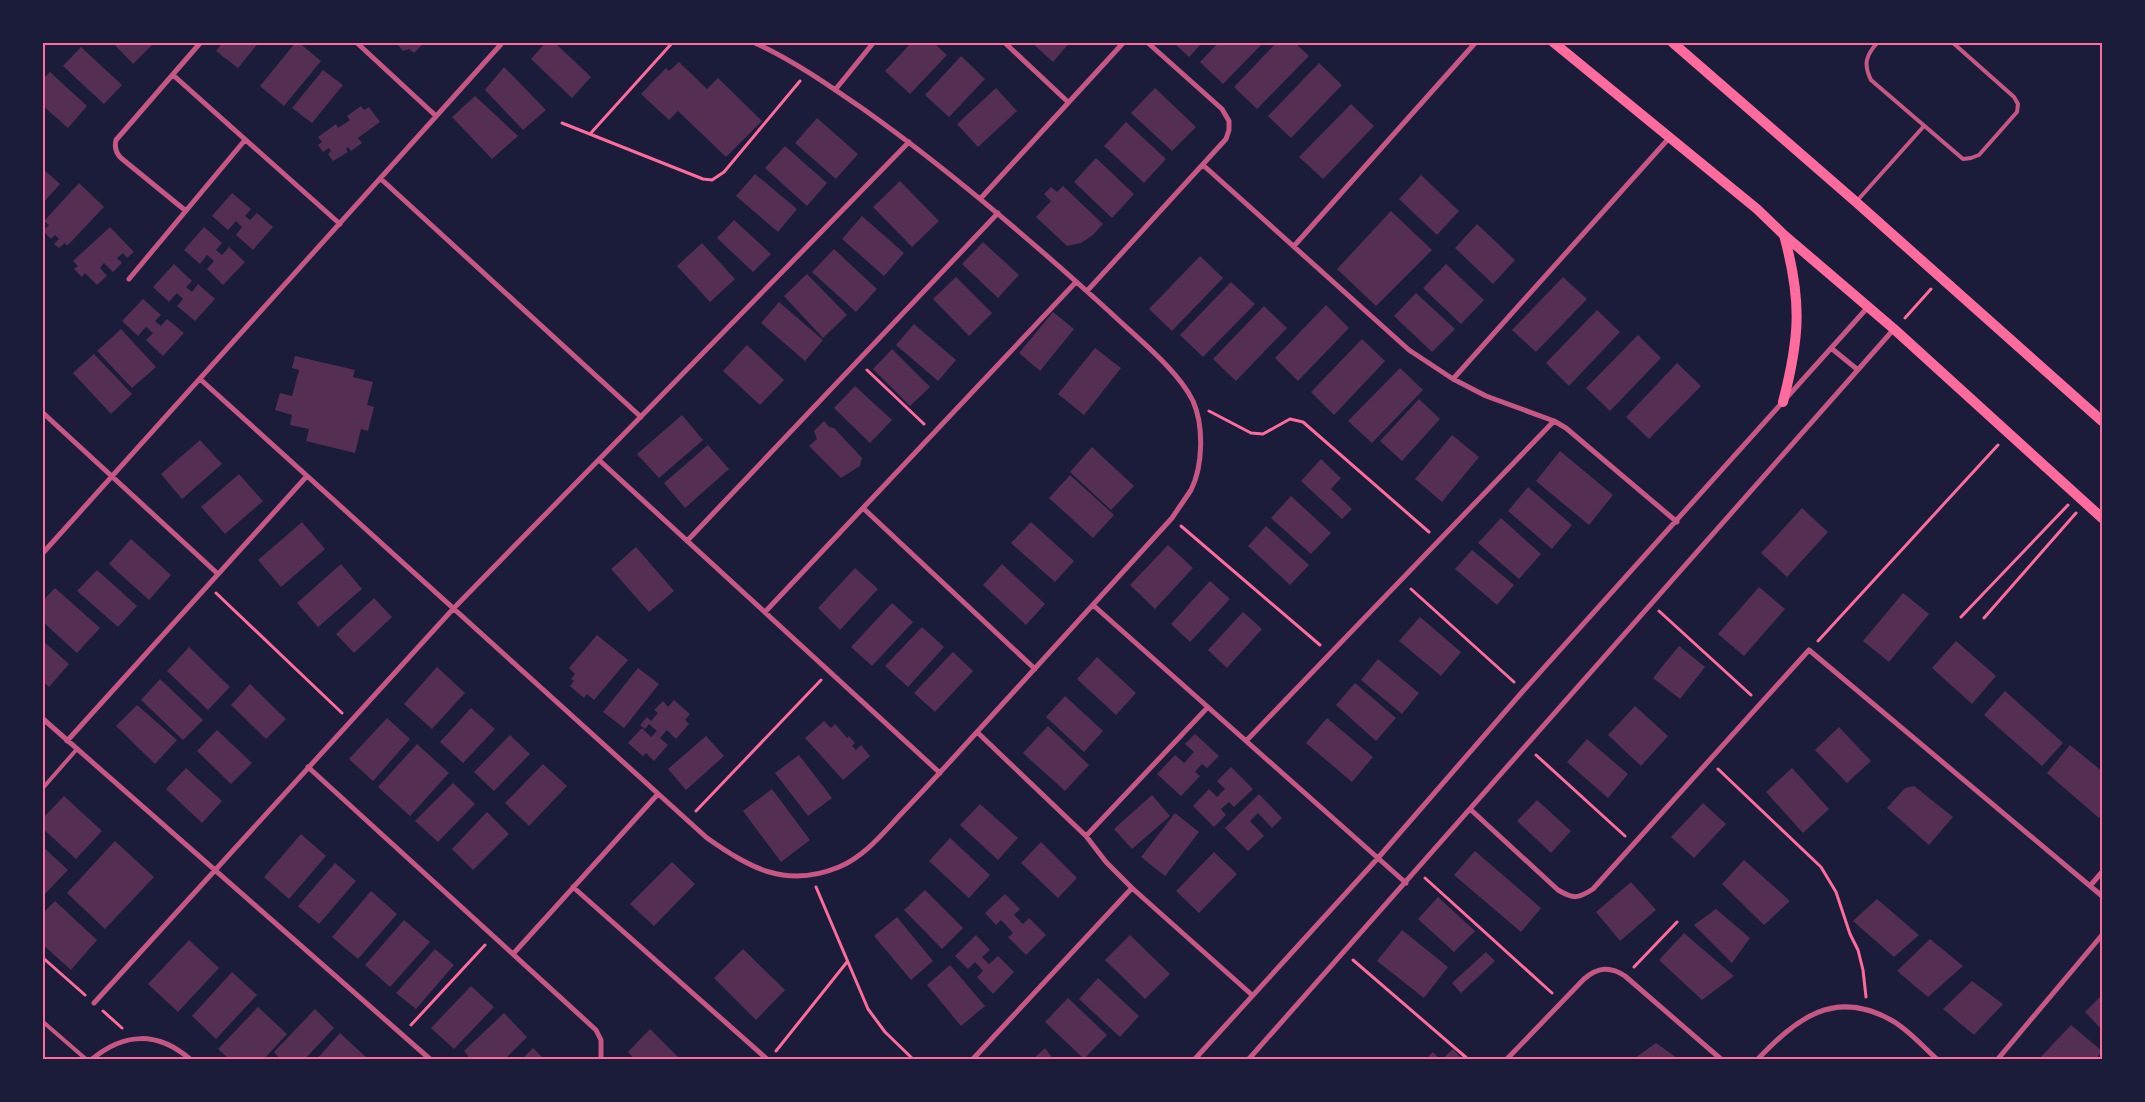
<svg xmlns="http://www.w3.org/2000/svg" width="2145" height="1102" font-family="'DM Sans',sans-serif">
<rect width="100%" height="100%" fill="#1b1b3a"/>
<!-- building -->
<path fill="#542f53" d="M112 42H151L153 44 133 64Z
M223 42H259L238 68 216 51Z
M296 42H298L321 61 284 106 260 86Z
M395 42H425L414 53 409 49 403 51Z
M546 42H554L591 77 572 98 531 59Z
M912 42H933L947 55 910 94 885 71Z
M1031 42H1070L1053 62Z
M1173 42H1203L1189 57Z
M1219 42H1264L1223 84 1200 62Z
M1277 42H1294L1309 56 1257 109 1234 87Z
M81 47 122 85 104 104 63 66Z
M961 56 985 79 949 117 925 95Z
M679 62 707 89 718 78 762 121 726 157 678 111 669 120 641 94 666 68 669 71Z
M1319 63 1342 85 1291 138 1268 116Z
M504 67 546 110 523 130 485 90Z
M323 70 343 85 312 123 292 108Z
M50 72 87 106 68 128 42 105V80Z
M996 88 1017 111 978 147 957 124Z
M1155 88 1196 127 1172 151 1131 113Z
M475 96 518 136 492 159 452 117Z
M1351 104 1374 126 1323 179 1299 157Z
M361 106 364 110 369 107 380 122 358 138 362 143 351 151 348 147 346 149 348 152 333 161 328 154 331 151 329 148 323 152 318 145 322 142 318 137 336 124 338 128 350 120 347 116Z
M817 118 858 154 836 179 795 143Z
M1126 122 1166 159 1144 183 1104 146Z
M785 146 827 183 807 206 765 168Z
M1096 158 1134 194 1112 218 1074 182Z
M42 168 60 184 42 204Z
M755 174 797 209 778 232 736 196Z
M1421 175 1459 211 1437 235 1399 199Z
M900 181 939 221 912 247 873 207Z
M79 183 104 207 67 246 65 243 59 248 54 244 59 239 55 235 51 239 43 231 49 225 44 221Z
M1063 186 1103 224 1093 235 1081 243 1067 246 1036 217 1051 201 1044 194 1051 187 1057 192Z
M232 193 251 209 245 216 250 220 257 213 273 227 253 250 236 235 242 227 236 221 228 230 212 216Z
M1391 211 1432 250 1376 306 1337 269Z
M862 216 904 253 884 276 842 239Z
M734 220 771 254 753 272 717 238Z
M1477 224 1515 260 1493 284 1455 248Z
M110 227 134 252 127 258 123 253 117 258 122 263 113 272 104 263 100 268 107 276 97 285 85 273 82 277 74 269 78 266 73 261Z
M204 227 222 243 216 250 222 255 229 247 245 262 223 285 207 269 214 261 207 255 200 264 184 250Z
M983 242 1019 275 998 298 962 264Z
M702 243 735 279 710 302 677 266Z
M834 249 877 289 856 312 812 272Z
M1200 256 1223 278 1172 331 1149 309Z
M174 264 192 281 186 287 192 292 198 284 215 299 195 321 177 306 183 299 177 293 169 302 153 287Z
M1446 264 1484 300 1461 324 1423 288Z
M807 274 847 315 823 338 784 296Z
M956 277 992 313 969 336 933 299Z
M1563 277 1587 299 1536 352 1512 330Z
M1231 282 1255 304 1203 357 1180 335Z
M1416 293 1455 329 1432 352 1394 316Z
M143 299 161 315 155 321 161 326 167 319 184 333 163 356 146 340 153 333 146 327 138 336 122 321Z
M779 302 823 340 805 361 761 323Z
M1326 305 1349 328 1298 381 1275 358Z
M1264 306 1287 328 1236 381 1213 359Z
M1597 310 1620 332 1569 386 1546 363Z
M1053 312 1074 329 1040 371 1019 353Z
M914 324 956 360 938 381 896 345Z
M121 329 156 367 132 388 97 351Z
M1638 335 1661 358 1610 411 1586 388Z
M1362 339 1385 361 1334 415 1311 392Z
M747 345 784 380 760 405 723 371Z
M1095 348 1121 368 1084 415 1058 394Z
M892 349 930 387 910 406 873 369Z
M94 354 132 394 111 414 73 373Z
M295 356 355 370 353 377 373 382 367 405 374 407 368 431 361 429 355 453 306 441 309 429 290 425 292 415 275 410 280 393 292 396 299 370 292 368Z
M1677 363 1701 386 1649 439 1626 417Z
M1400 368 1423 390 1372 443 1348 421Z
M855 386 892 420 870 443 834 408Z
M1419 399 1440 419 1402 461 1380 441Z
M682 415 703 440 659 478 637 454Z
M824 421 829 427 834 428 862 458 860 466 841 478 809 446 817 439 814 431Z
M1452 435 1479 457 1442 502 1415 479Z
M200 440 222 464 182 499 161 474Z
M708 445 729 469 685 508 664 483Z
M1092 447 1134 486 1111 510 1070 472Z
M1560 451 1613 495 1589 525 1536 481Z
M1321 459 1341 478 1331 489 1352 509 1342 519 1301 481Z
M239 474 263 501 225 534 201 507Z
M1070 475 1114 515 1093 538 1049 498Z
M1528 487 1572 525 1552 549 1508 511Z
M1291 496 1331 533 1311 554 1271 518Z
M1802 508 1828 532 1787 577 1761 553Z
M1501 518 1541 554 1519 579 1478 543Z
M302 522 325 549 281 587 258 560Z
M1031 522 1074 561 1055 582 1011 543Z
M1266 526 1309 565 1290 585 1248 546Z
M131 539 171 575 149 600 109 564Z
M1168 545 1193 568 1155 609 1130 585Z
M636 547 674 591 649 612 611 569Z
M1472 550 1514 585 1497 605 1455 569Z
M341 564 362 589 318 627 297 603Z
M1002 564 1045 604 1026 625 983 585Z
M855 568 878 589 840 630 818 608Z
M97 570 137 606 118 627 77 591Z
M1210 581 1230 599 1190 642 1171 624Z
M1759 587 1785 609 1744 656 1718 634Z
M55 588 100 628 77 653 42 621V602Z
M1903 593 1929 614 1889 662 1863 641Z
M374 598 392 617 354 653 336 634Z
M892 603 913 622 872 666 851 647Z
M1243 612 1262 629 1227 668 1208 650Z
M1420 617 1461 652 1441 676 1399 641Z
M922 627 944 647 908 687 885 666Z
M597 635 628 660 594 700 587 694 584 698 570 686 574 681 571 679 575 674 569 668Z
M42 640 69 664 49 687 42 681Z
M1956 641 1996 676 1972 704 1932 668Z
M1679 646 1705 667 1680 699 1653 678Z
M189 647 230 687 208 710 167 671Z
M953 652 973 671 935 712 914 693Z
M1097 657 1136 693 1116 715 1077 679Z
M1378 659 1419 693 1402 714 1361 680Z
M437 667 465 693 432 729 404 704Z
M638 668 659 684 624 728 603 712Z
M160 679 203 720 183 740 141 700Z
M1355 683 1396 718 1376 741 1336 705Z
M250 684 286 719 266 739 231 705Z
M2005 691 2063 743 2042 766 1984 715Z
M1065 696 1103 731 1084 752 1046 717Z
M674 700 690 714 685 720 689 724 676 739 667 730 660 738 668 745 654 761 646 753 643 756 628 743 642 728 651 737 657 731 649 724 645 729 640 725 647 717 651 721 658 713 654 710 663 701 668 707Z
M137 705 177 740 155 764 116 726Z
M1635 706 1668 736 1641 766 1608 735Z
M471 708 495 729 463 763 440 742Z
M387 718 410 739 373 781 349 759Z
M1327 718 1373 757 1352 782 1306 743Z
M824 721 831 728 835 724 847 738 849 736 855 743 852 746 856 750 861 745 870 756 843 780 805 738Z
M1048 726 1089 765 1065 791 1023 753Z
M1839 727 1871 761 1847 783 1815 750Z
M217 730 252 763 231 784 197 751Z
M1195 734 1219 756 1207 768 1202 764 1195 772 1200 776 1181 796 1157 774 1175 755 1184 763 1194 752 1185 744Z
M510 735 530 754 494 791 474 772Z
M706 736 724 756 686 790 668 769Z
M1587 739 1628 774 1608 798 1567 762Z
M417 744 449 773 410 816 378 787Z
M2070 745 2102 771V813L2099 818 2047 773Z
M799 755 832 798 808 816 775 773Z
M543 764 567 786 529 826 505 803Z
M1231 767 1253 789 1234 807 1229 802 1221 809 1226 815 1214 827 1193 806 1209 789 1217 797 1225 789 1217 781Z
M186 768 222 801 202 823 166 789Z
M1792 768 1829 809 1803 833 1766 792Z
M453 783 475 804 438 842 415 821Z
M1914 786 1953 817 1929 845 1887 808 1905 788Z
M772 789 810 840 781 862 743 811Z
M1259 794 1282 818 1272 828 1258 813 1250 821 1264 836 1248 851 1225 828Z
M1152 795 1170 816 1132 849 1114 829Z
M64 796 102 831 76 859 42 828V819Z
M1537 800 1571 831 1551 853 1517 821Z
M1703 803 1726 824 1694 858 1671 837Z
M980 804 1018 838 998 860 960 825Z
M487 812 509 834 473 870 452 849Z
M1175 813 1199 832 1165 876 1141 857Z
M301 834 326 856 289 899 264 877Z
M950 838 990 875 969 898 929 861Z
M115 841 154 877 105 929 67 893Z
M1041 842 1077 878 1058 898 1021 863Z
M42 846 68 870 42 897Z
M1475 851 1541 908 1521 932 1454 875Z
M1214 852 1237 874 1199 913 1176 891Z
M1744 860 1790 901 1764 925 1722 884Z
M672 862 695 884 654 926 630 904Z
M335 863 356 881 319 924 298 906Z
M1631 882 1656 910 1620 941 1596 912Z
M925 890 963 928 942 949 904 910Z
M371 891 397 914 358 959 332 937Z
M1005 894 1020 909 1014 915 1023 924 1029 918 1046 935 1026 955 1008 937 1013 933 1001 920 996 925 985 913Z
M1438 897 1475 931 1454 952 1418 919Z
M1877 899 1919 935 1894 957 1853 921Z
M55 901 97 940 71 970 42 944V914Z
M1716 909 1750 938 1732 963 1694 925Z
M897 917 933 961 911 980 874 936Z
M404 920 430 942 390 987 365 965Z
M1402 930 1448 967 1424 998 1377 961Z
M1684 933 1734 976 1702 1000 1659 960Z
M976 935 990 950 982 957 989 964 998 956 1014 972 993 994 977 977 983 971 975 962 968 969 955 956Z
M1130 935 1170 974 1145 999 1105 960Z
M1930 939 1963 966 1928 997 1897 971Z
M189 940 219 968 178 1012 148 984Z
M435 949 454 965 416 1009 396 993Z
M743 949 785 990 756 1020 714 978Z
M1486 952 1495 961 1461 993 1452 983Z
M950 965 985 1006 961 1026 927 985Z
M232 972 257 995 216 1039 192 1016Z
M1098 978 1139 1016 1120 1037 1079 999Z
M1972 981 2003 1004 1974 1035 1943 1009Z
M471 986 494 1007 454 1049 431 1028Z
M2102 995V1030L2085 1012Z
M1068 998 1107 1035 1084 1059 1045 1022Z
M258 1007 287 1034 263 1060H230L218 1049Z
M315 1009 334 1028 304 1060H281L274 1052Z
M504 1013 527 1037 504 1060H471L464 1051Z
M2071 1025 2102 1051 2095 1060H2038Z
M650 1029 681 1060H635L628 1052Z
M340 1033 369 1060H316Z
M1656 1043 1680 1060H1632Z
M533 1048 545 1060H521Z
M1045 1048 1054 1060H1032Z
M1453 1049 1463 1060H1441Z
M1433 1052 1440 1060H1425Z"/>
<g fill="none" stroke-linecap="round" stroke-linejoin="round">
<!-- path -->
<path stroke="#ff6b9d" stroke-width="3" d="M562 123 703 179 712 180 724 172 800 81
M590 134 673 42
M1905 318 1931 289
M867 370 924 424
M1209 411 1251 433 1263 434 1290 419 1303 422 1429 532
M1181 526 1320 645
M1411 589 1514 682
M216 593 342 713
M1659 611 1751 695
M1961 617 2068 505
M1984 618 2076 513
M1818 641 1998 445
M1536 755 1625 836
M1718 769 1821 867 1836 892 1850 934 1858 950 1863 970 1866 997
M696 811 821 680
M1425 878 1552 993
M816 887 868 1009 885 1032 914 1060
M42 957 85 995
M1353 960 1469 1060
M1634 967 1677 922
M103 1011 122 1028
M411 1025 485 945
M776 1051 847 962"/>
<!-- service -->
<path stroke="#c65784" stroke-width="4" d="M1878 42C1866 55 1863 64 1871 80L1963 159 1971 158 1979 155 2017 112 2018 104 2014 97 1952 42
M1856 202 1924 126
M42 789 77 749
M42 1021 87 1060"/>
<!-- minor -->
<path stroke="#c65784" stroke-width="5" d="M356 42 436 116
M1004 42 1068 102
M173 75 340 224
M835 90 874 42
M1203 165 1409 350 1453 379 1486 396 1554 421 1566 428 1677 522
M381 179 641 417
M980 199 1124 42
M186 211 121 158C116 153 114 148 116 140L201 42
M1294 246 1476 42
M129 279 245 140
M1087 291 1226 139 1229 130V121L1222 109 1147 42
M1831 348 1858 370
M200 379 707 838C750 868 786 889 839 867 865 856 883 833 902 813 920 794 938 775 956 755 1028 676 1100 597 1172 518 1178 509 1185 499 1191 490 1203 466 1204 426 1193 401 1178 370 1136 337 1111 313 1033 242 952 172 866 111 830 86 793 60 753 42
M1453 379 1670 137
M42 412 218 574
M599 460 940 773
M863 508 1035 669
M687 541 998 213
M42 554 503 42
M1093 605 1406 883
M765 612 1076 282
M42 718 431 1060
M977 732 1086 836 1106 862 1132 888 1252 995
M67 741 307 476
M1246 741 1554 421
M308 767 596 1030 601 1040V1060
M1470 809 1558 890C1573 899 1578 899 1593 889L1809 650 2102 896
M1086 836 1208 707
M2090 886 2102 872
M573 887 768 1060
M513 954 657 795
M94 1003 453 609 909 142
M91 1060C124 1032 158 1031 191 1060
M972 1060 1132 888
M1194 1060 1378 858 1523 691 1868 307
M1248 1060 1894 329
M1506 1060 1584 979C1598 967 1610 966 1625 976L1722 1060
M1757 1060C1796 1019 1834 988 1891 1020 1908 1029 1923 1047 1938 1060
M1997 1060 2102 935"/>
<!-- secondary -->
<path stroke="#ff6b9d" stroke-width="10" d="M1553 42 1757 209 1784 235 1894 329 2102 518
M1672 42 1856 202 2102 421
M1783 402C1800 337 1802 301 1784 235"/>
</g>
<!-- border -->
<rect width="2145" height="1102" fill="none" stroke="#1b1b3a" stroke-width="88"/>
<rect x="44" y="44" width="2057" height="1014" fill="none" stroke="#ff6b9d" stroke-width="2"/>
</svg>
